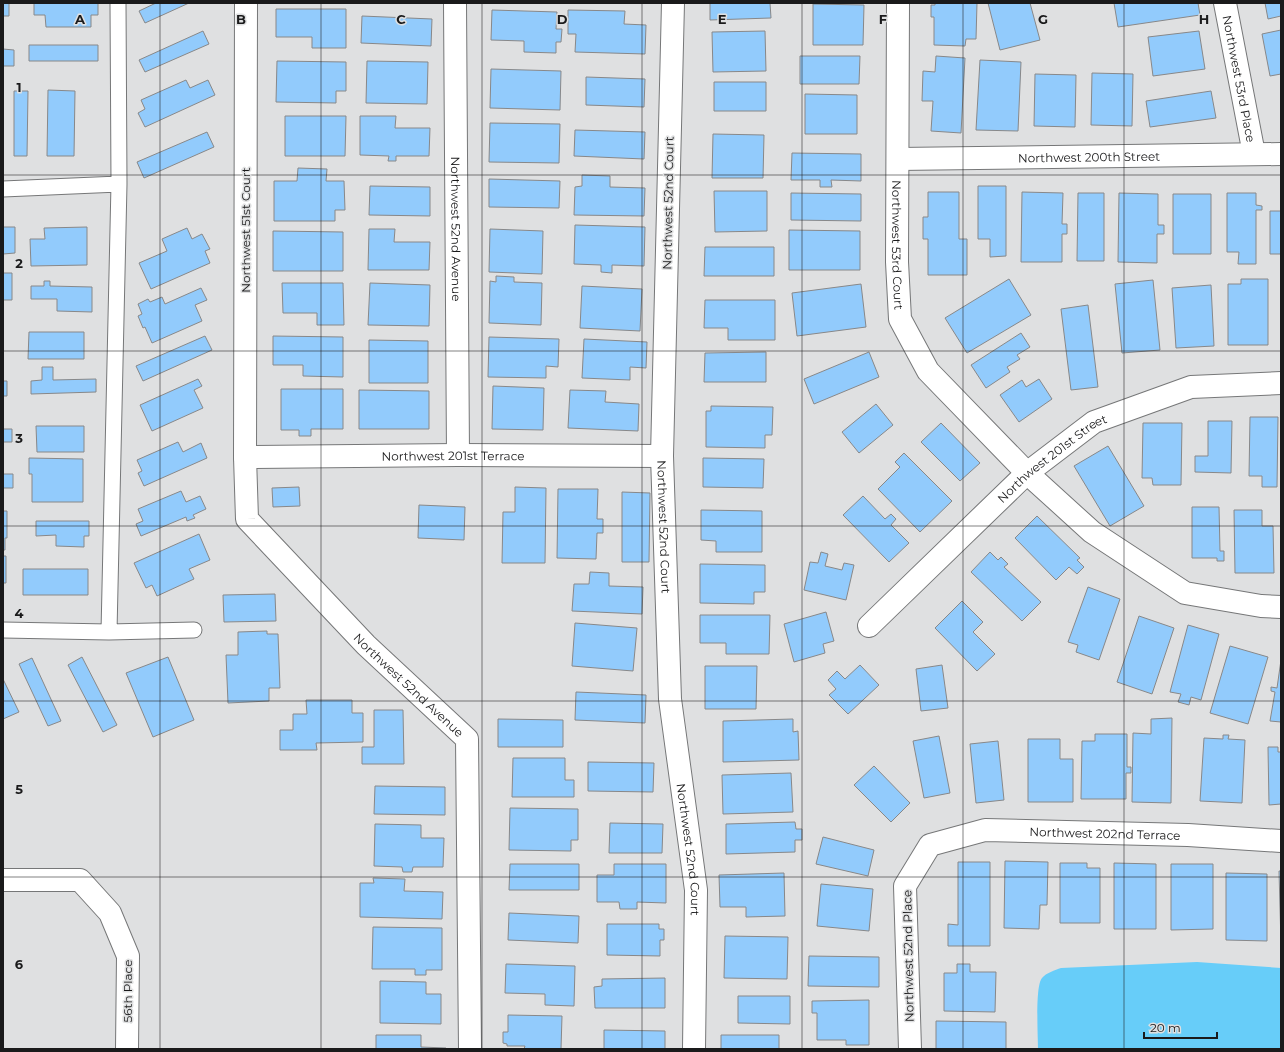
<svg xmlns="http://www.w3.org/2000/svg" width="1284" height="1052" font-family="Montserrat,sans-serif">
<rect width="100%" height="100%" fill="#dfe0e1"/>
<!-- water -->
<path fill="#67cdf9" d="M1197 962 1281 968V1049H1038C1038 1036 1035 986 1042 978 1046 973 1055 970 1061 968Z"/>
<!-- building -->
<path fill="#92cbfc" stroke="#888889" d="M3 3H9V16H3Z
M34 3H98V15H91V27H46L45 15H34Z
M156 3H189L145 23 139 11Z
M710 3H770L771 18 710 20Z
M935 3H977L976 39H966L965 46 934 45V17H931V5H935Z
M988 3H1030L1040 40 1000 50Z
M1114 3H1198L1200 15 1118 27Z
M1265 3H1281V16L1268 19Z
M813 4 864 5 863 45H813Z
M276 9H346V48H312V37H276Z
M492 10 557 12 556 29H562L561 42H556V53L524 52V41L491 40Z
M568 10 625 11 624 24 646 25 645 54 575 52 576 34H568Z
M362 16 432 19 431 46 361 43Z
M1281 30V74L1270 76 1262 34Z
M203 31 209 44 145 72 139 60Z
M765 31 766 71 713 72 712 32Z
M1199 31 1205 69 1153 76 1148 37Z
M29 45H98V61H29Z
M3 49 14 50V66H3Z
M800 56H860L859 84H800Z
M936 56 965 58 961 133 931 131 933 101H922L923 71 935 72Z
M980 60 1021 62 1018 131 976 130Z
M277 61 346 62V91H336V103L276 102Z
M367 61 428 62 427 104 366 103Z
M491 69 561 71 560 110 490 108Z
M1092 73 1133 74 1132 126 1091 125Z
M1035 74 1076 75 1075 127 1034 126Z
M586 77 645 79 644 107 586 105Z
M186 80 190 88 208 80 215 95 145 127 138 113 145 109 141 100Z
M714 82H766V111H714Z
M48 90 75 91 74 156H47Z
M14 91H28L27 156H14Z
M1211 91 1216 118 1150 127 1146 101Z
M805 94 857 95V134H805Z
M285 116H346L345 156H285Z
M360 116H396L395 128H430L429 156H396V161H388L389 156 360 155Z
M490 123 560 124 559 163 489 162Z
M575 130 645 132 644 159 574 156Z
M207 132 214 147 144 178 137 162Z
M713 134 764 135 763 178H712Z
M792 153 861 154V181L831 180 832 187H820V180H791Z
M298 168 327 169 326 181H344L345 210H335V221H274V181H297Z
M582 175 610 176V187L645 188 644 216 574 215 575 187 582 186Z
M489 179 560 181 559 208 489 207Z
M370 186 430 187V216L369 215Z
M978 186H1006V256L990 257V239H978Z
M714 191H767V231L715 232Z
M928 192H959V239H967V275H928V239H923V217H928Z
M1022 192 1063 193 1062 224H1067V234H1062V262H1021Z
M791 193 861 194V221L791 220Z
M1078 193H1104V261H1077Z
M1119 193 1158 194V225H1164V234H1157V263L1118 262Z
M1227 193H1256V205L1262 206V210H1256V264H1238L1239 252H1227Z
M1173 194H1211V254H1173Z
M1270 211H1281V254H1270Z
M575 225 645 227 644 266 612 265V273L601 272V265L574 264Z
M3 227H15V253L3 254Z
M87 227V265L31 266 30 239H45L44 228Z
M187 228 192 239 202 234 210 249 205 251 210 263 151 289 139 263 167 251 162 239Z
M369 229H395L394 242H430L429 270H368Z
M490 229 543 231 542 274 489 272Z
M789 230 860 231V270H789Z
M273 231 343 232V271H273Z
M705 247H774V276H704Z
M3 273H12V300H3Z
M496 276 514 277V282L542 283 541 325 489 323 490 281 496 282Z
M1009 279 1031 315 967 353 945 318Z
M1241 279H1268V345H1228V284H1241Z
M1153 280 1160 350 1122 353 1115 284Z
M44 281H50V286L92 287V312L57 311V299H31V286H44Z
M282 283H343L344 325H317V313H283Z
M370 283 430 285 429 326 368 325Z
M861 284 866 327 797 336 792 293Z
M1211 285 1214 346 1176 348 1172 288Z
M582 286 642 289 640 331 580 328Z
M201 288 207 300 195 305 202 321 152 343 145 327 143 328 138 316 142 314 138 304 148 299 150 302 162 297 165 304Z
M705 300H775V340H728V328H704Z
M1088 305 1098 387 1071 390 1061 309Z
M29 332H84V359H28Z
M1021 333 1030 347 1017 355 1020 359 1007 367 1010 372 986 388 971 365Z
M205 336 212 350 143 381 136 366Z
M273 336 343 337V377L303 376V365H273Z
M489 337 559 339 558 367 546 366V378L488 377Z
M584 339 647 342 646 368 630 367V380L582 378Z
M369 340 428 341V383H369Z
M766 352V382H704L705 353Z
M869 352 879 377 814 404 804 379Z
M42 367H53V380L96 379V392L31 394V381L42 380Z
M198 379 202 386 194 390 203 408 152 431 140 405Z
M1039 379 1052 399 1019 422 1000 395 1022 380 1026 387Z
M3 381H7V396H3Z
M493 386 544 388 543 430 492 429Z
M281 389H343V429H311V436H299V430H281Z
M359 390 429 391V429H359Z
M570 390 606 391 605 402 639 404 638 431 568 428Z
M876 404 893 425 859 453 842 432Z
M711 406 773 407 772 435H765V448L706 447V411H711Z
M1250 417H1278L1277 487H1262V476H1249Z
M1208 421H1232L1231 473 1195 472V456H1208Z
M941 423 980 463 960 481 921 442Z
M1143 423H1182L1181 485H1153L1152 478H1142Z
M36 426H84V452H37Z
M3 429H12V442H3Z
M178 442 183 452 201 443 207 458 144 486 138 473 142 471 137 460Z
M1108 446 1144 506 1110 526 1074 466Z
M904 453 952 501 920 532 878 489 900 467 895 462Z
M29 458 83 459V502H32V474H29Z
M703 458 764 459 763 488 703 487Z
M3 474H13V488H3Z
M299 487 300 506 273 507 272 488Z
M515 487 546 488 545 563H502L503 512H515Z
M558 489H598L597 519H603V533H597L596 559 557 558Z
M181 491 186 502 200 496 206 509 193 515 195 518 187 521 186 517 141 536 136 524 143 521 138 509Z
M622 492 650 493 649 562H622Z
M863 496 885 519 891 514 896 519 891 525 909 543 889 562 843 515Z
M419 505 465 507 464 540 418 538Z
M1192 507H1219L1220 551H1224V561H1217V558H1192Z
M701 510 762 511V552H716V541L701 540Z
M1234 510H1262V526H1273L1274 573H1235Z
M3 511H7V538H5V550H3Z
M1037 516 1080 558 1077 560 1084 567 1077 574 1069 567 1056 580 1015 538Z
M36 521H89V536H84V547L56 546V535L36 536Z
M199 534 210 560 189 569 194 579 157 596 152 585 146 588 134 563Z
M821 552 828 554 825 566 842 570 844 563 854 565 846 600 804 590 810 562 818 563Z
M990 552 998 560 1001 557 1008 564 1004 567 1041 602 1022 621 971 572Z
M3 556H6V583H3Z
M700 564 765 565V592H754V604L700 603Z
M23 569H88V595H23Z
M590 572 609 573V586L643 587 642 614 572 611 574 584H589Z
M1088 587 1120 599 1099 660 1076 652 1078 645 1068 642Z
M275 594 276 621 224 622 223 595Z
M962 601 983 622 973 632 995 654 977 671 935 628Z
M826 612 834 641 823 644 825 653 794 662 784 624Z
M700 615H770L769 654H726V643H700Z
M1139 616 1174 628 1152 694 1117 682Z
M575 623 637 628 633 671 572 666Z
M1188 625 1219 634 1201 700 1191 697 1189 705 1178 702 1181 694 1170 692Z
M267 631V634H278L280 688H269V701L228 703 226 655H238V632Z
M1230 646 1268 657 1248 724 1210 713Z
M82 657 117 725 103 732 68 665Z
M168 657 194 720 153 737 126 673Z
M32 658 61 721 48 726 19 664Z
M1281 660V722L1270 721 1275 692 1271 691V687L1277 688Z
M860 665 879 685 848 714 829 695 836 689 828 680 837 671 845 679Z
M942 665 948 708 921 711 916 669Z
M705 666H757L756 709H705Z
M3 679 19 712 3 719Z
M576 692 646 695 645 723 575 720Z
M306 700H352V713H363V742L316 743 317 750H280V730H293V714H307Z
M374 710H403L404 764H362V747H374Z
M1172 718 1171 803 1132 802 1133 733 1151 734V719Z
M498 719 563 720V747H498Z
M793 719V732L798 731 799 760 723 762V721Z
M1095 734H1127V767H1131V773H1126V799H1081L1082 741H1095Z
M1223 735H1229L1228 739 1245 740 1242 803 1200 801 1204 738 1223 739Z
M939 736 950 793 924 798 913 741Z
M1028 739H1060V759H1073V802H1028Z
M998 741 1004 800 976 803 970 744Z
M1268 747H1278V752H1281V804L1269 805Z
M513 758H565V780H574V797H512Z
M588 762 654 763 653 792 588 791Z
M874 766 910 803 891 822 854 785Z
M791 773 793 812 723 814 722 775Z
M375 786 445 787V815L374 814Z
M510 808 578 809V840H571V851L509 850Z
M795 822 796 829H802V840H795V852L726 854V824Z
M610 823 663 824 662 853H609Z
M375 824 421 825V838H444L443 867H413L412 872H403L402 867 374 866Z
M823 837 874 850 868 876 816 864Z
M1005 861 1048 862 1047 905H1040L1039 929 1004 928Z
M958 862H990V946H948V924L958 925Z
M1060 863H1087V868H1100V923H1060Z
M1114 863 1156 864V929H1114Z
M510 864H579V890H509Z
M614 864H666V903L637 902V909H620L619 902H597V875H614Z
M1171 864H1213V929L1171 930Z
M1279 871H1281V944Z
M784 873 785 916 746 917V907H720L719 875Z
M1226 873 1267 874V941L1226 940Z
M373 878 405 879 404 891 443 892 442 919 360 917V883H374Z
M821 884 873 889 869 931 817 926Z
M509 913 579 916 578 943 508 940Z
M607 924H659V929H664V940H660V956L607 955Z
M373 927 442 928V970H426V975H415V969H372Z
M725 936 788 937 787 979 724 978Z
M809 956 879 957V987L808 986Z
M506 964 575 966 574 1006 545 1005V994L505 993Z
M957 964H970V972H996L995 1012 944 1011V973H957Z
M665 978V1008H595L594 987 602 986V979Z
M380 981 426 982V994H441V1024L380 1023Z
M738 996H790V1024L738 1023Z
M869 1000V1045H846V1040H817V1013H812V1001Z
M508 1015 562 1016 561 1049H524L525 1046H507V1044L503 1043V1032H508Z
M936 1021 1006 1022V1049H936Z
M604 1030 665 1031V1049H604Z
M376 1035H421V1047L446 1048V1049H376Z
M721 1035H779V1049H721Z"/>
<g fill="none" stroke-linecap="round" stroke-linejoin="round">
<!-- lane casing -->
<g stroke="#767778" stroke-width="17">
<path id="lane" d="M3 189 119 184
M3 630 109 632 194 630
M109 632 119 184 118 3"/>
</g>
<!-- street casing -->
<g stroke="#767778" stroke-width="24">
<g id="street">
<path id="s1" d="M246 3 245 457 247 519 366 645 467 739 470 1049"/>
<path id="s2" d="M455 3 458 455"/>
<path id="s3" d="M673 3 662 456 670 699 696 890 694 1049"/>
<path id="s4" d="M898 3 897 262 900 319 928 371 1027 473 1092 532 1185 593 1261 606 1281 607"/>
<path id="s5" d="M1225 3 1254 154"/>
<path id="s6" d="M898 159 1281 154"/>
<path id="s7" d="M245 457 458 455 662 456"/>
<path id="s8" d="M869 626 1027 473 1094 422 1191 387 1281 383"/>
<path d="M3 880H80L110 913 128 956 127 1049"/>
<path id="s9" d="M910 1049 905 886 930 845 985 830 1188 835 1281 841"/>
</g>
</g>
<!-- lane -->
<use href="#lane" stroke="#fff" stroke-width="15"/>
<!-- street -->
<use href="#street" stroke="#fff" stroke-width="22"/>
</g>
<!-- grid -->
<path fill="none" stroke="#1a1a1b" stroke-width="1" stroke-opacity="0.55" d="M160 3V1049M321 3V1049M482 3V1049M642 3V1049M802 3V1049M963 3V1049M1124 3V1049M3 175H1281M3 351H1281M3 526H1281M3 701H1281M3 877H1281"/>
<g text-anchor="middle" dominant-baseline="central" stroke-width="3" stroke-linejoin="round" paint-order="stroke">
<!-- street labels -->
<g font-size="12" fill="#1a1a1b" stroke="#dfe0e1">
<text stroke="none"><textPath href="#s5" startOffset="77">Northwest 53rd Place</textPath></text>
<text stroke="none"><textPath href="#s6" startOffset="191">Northwest 200th Street</textPath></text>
<text transform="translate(668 203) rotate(-89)">Northwest 52nd Court</text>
<text stroke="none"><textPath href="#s2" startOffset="226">Northwest 52nd Avenue</textPath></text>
<text transform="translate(245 230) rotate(-90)">Northwest 51st Court</text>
<text stroke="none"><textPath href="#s4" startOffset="242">Northwest 53rd Court</textPath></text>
<text stroke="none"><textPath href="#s7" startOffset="208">Northwest 201st Terrace</textPath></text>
<text stroke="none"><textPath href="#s8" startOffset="249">Northwest 201st Street</textPath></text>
<text stroke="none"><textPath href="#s3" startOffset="524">Northwest 52nd Court</textPath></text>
<text stroke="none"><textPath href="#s1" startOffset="748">Northwest 52nd Avenue</textPath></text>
<text stroke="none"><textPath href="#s9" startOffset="388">Northwest 202nd Terrace</textPath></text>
<text stroke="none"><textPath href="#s3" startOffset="848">Northwest 52nd Court</textPath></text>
<text transform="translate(908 956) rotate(-91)">Northwest 52nd Place</text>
<text transform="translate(127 991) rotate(-90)">56th Place</text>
</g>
</g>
<g font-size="13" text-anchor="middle" font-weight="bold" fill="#1a1a1b" stroke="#dfe0e1" stroke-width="3" stroke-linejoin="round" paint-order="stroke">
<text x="80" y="24">A</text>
<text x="241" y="24">B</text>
<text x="401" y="24">C</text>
<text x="562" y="24">D</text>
<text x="722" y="24">E</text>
<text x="883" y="24">F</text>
<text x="1043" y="24">G</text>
<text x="1204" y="24">H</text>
<text x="19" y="92">1</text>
<text x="19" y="268">2</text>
<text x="19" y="443">3</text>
<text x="19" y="618">4</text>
<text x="19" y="794">5</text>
<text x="19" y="969">6</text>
</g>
<!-- border -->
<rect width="1284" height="1052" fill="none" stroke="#1a1a1b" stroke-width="8"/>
<!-- scale -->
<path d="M1144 1032v6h73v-6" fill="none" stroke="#1a1a1b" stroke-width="2"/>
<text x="1150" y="1032" font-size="12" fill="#1a1a1b" stroke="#dfe0e1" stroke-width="3" paint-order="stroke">20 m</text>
</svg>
